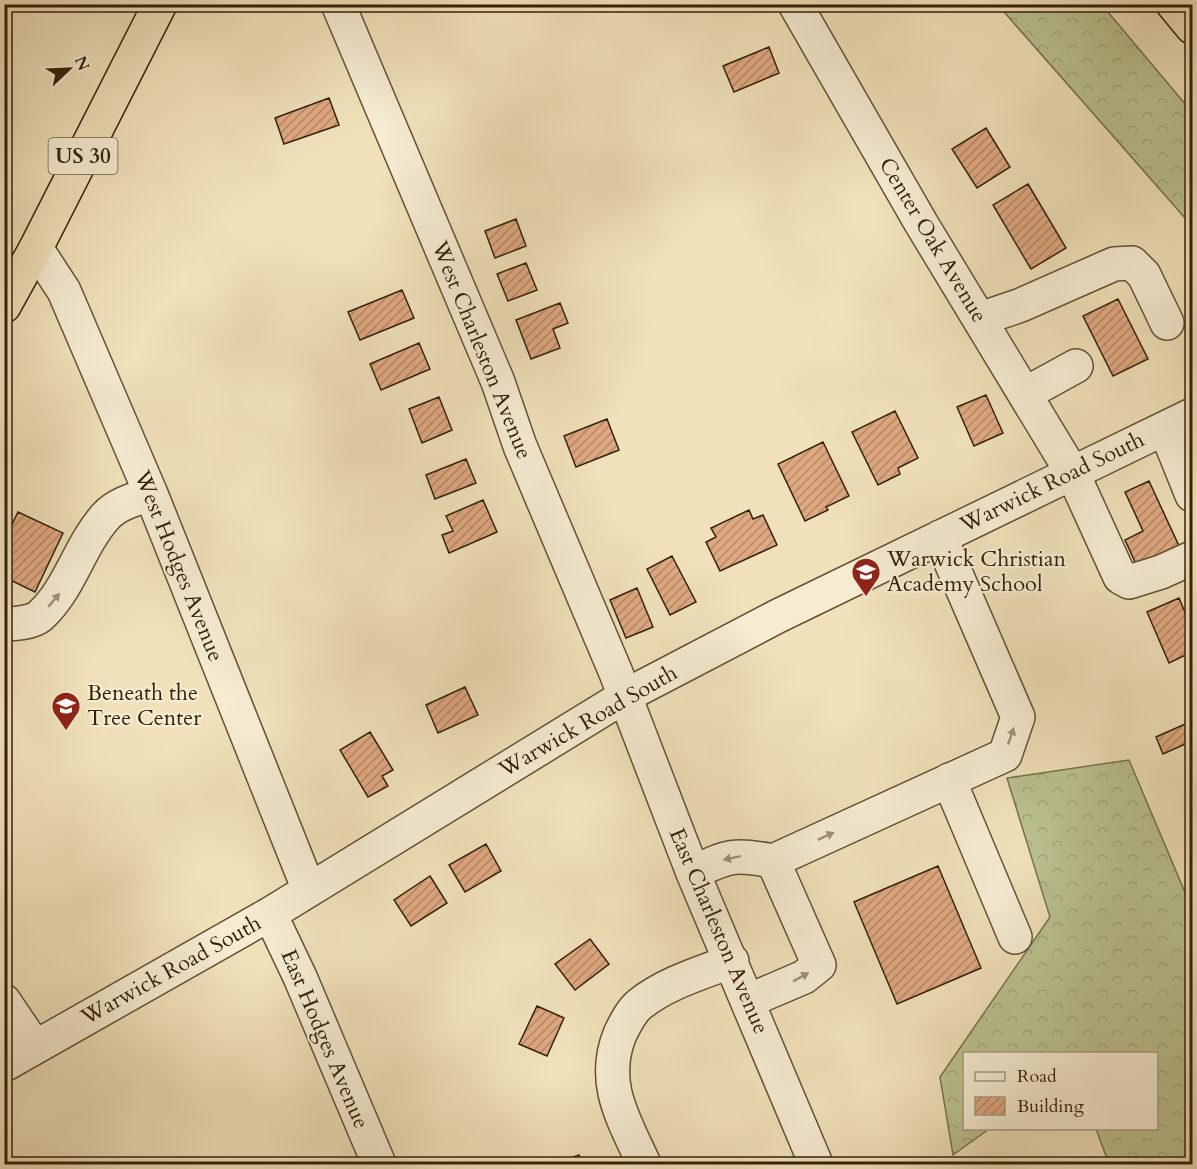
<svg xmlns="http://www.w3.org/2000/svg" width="1197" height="1169" font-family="Cardo,serif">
<defs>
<pattern id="forest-crowns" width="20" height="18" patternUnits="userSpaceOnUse" patternTransform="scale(1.5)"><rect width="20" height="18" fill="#bac28f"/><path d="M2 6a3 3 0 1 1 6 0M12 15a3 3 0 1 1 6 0" fill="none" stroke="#a0a67a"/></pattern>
<pattern id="building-hatch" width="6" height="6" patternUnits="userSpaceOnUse" patternTransform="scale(1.5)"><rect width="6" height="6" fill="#dfa880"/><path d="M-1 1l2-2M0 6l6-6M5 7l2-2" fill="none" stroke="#b58867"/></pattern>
</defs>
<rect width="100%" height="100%" fill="#f0e1ba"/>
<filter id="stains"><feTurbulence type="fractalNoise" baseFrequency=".00333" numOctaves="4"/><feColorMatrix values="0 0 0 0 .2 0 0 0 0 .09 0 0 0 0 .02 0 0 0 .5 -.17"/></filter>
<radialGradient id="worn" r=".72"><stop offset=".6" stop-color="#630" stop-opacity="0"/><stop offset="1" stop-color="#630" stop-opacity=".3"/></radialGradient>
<!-- forest -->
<path fill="url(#forest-crowns)" stroke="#76724c" stroke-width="1.5" d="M998 5H1102L1192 112V226Z
M1129 760 1192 909V1164H1109L1096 1129 1156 1128V1054H964V1128L989 1129 953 1155 940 1077 1050 917 1007 778Z"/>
<!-- building -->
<path fill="url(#building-hatch)" stroke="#33210a" stroke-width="1.5" d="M769 47 779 73 734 92 723 66Z
M329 98 339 125 284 144 275 118Z
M986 128 1010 167 977 188 952 149Z
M1028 184 1066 248 1031 269 993 205Z
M516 219 526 246 495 258 485 231Z
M526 263 537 290 508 301 497 274Z
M402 290 414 318 360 340 348 312Z
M1118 299 1148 359 1113 376 1083 316Z
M560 303 568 323 553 329 560 348 531 359 516 320Z
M419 343 430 369 381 390 370 364Z
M986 395 1003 433 974 446 957 407Z
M439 397 452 430 422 443 409 409Z
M895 411 918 458 898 468 900 474 878 485 852 432Z
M607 419 619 450 576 467 564 436Z
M823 442 849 496 826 507 828 510 805 521 778 464Z
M466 459 476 483 435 499 426 475Z
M1149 481 1179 546 1137 566 1125 540 1143 531 1125 492Z
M483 500 497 532 449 553 442 535 453 531 446 516Z
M749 510 753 519 763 515 777 545 720 571 706 542 716 537 711 528Z
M18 512 63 533 35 592 4 577V541Z
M672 556 696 602 670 615 647 569Z
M637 588 653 627 626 638 610 600Z
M1179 598 1192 629V652L1169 663 1147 612Z
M465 687 478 715 438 733 426 705Z
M1192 721V741L1163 754 1156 737Z
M370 732 393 770 382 776 388 786 368 797 340 750Z
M486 844 501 871 465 892 449 865Z
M938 866 981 968 897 1004 854 902Z
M430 876 447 903 411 926 394 900Z
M590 939 609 964 575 990 555 964Z
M537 1006 564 1018 547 1056 519 1044Z
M579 1155 583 1164H554Z"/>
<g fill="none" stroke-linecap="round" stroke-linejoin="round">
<!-- minor casing -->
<g stroke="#625136" stroke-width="36">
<path id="minor" d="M338 4 498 382 520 446 616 673 693 873 816 1164
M795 4 921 223 1073 474 1120 577 1129 582 1161 572 1192 558
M36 248 64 291 151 494 309 890
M980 319 1021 305 1114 264 1132 263 1144 275 1167 323
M1025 394 1076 366
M1165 428 1192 495
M4 623C13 625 33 622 40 616 70 589 79 546 106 516 117 504 135 499 151 494
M949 780 1015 937
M693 873C728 855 735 854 773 861L1005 755 1018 717 940 537
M270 914 300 977 379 1164
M4 1001 35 1047
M748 1001 804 977 819 965 773 861
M4 1065 270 914 625 696 778 616 1192 415
M644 1164C624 1120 600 1083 620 1034 625 1024 631 1011 640 1004 666 983 701 973 732 961"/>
</g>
<!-- highway casing -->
<g stroke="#33210a" stroke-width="36">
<path id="highway" d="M1173 4 1192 27
M4 306 36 248 160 4"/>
</g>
<!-- minor -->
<use href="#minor" stroke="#f5ecd2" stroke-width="33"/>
<!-- highway -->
<use href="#highway" stroke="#f0e1ba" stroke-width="33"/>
</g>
<!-- one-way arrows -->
<defs><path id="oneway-solid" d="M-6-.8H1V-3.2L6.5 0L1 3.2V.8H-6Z" transform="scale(1.5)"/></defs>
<g fill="#9e9178">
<use href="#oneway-solid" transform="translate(54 600) rotate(-50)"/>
<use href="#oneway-solid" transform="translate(1011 736) rotate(-71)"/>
<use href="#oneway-solid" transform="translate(826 836) rotate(-25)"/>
<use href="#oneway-solid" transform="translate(732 858) rotate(168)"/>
<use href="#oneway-solid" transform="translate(801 977) rotate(-29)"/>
</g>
<!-- icons -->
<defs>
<g id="school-pin" transform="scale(1.5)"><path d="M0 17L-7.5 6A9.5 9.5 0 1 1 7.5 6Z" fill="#8f2418" stroke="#f5ecd2"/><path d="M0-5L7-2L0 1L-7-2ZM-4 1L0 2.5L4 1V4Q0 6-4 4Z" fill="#fff"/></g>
</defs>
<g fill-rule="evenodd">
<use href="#school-pin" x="866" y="572"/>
<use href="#school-pin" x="66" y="706"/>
</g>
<g text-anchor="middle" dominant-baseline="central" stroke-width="4.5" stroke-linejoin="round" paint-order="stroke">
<!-- shield labels -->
<rect fill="#f5ecd2" stroke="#6d5e46" stroke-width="1.5" x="48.5" y="138" width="69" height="36" rx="4.5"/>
<g font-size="21" font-weight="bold" fill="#33210a">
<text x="83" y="156">US 30</text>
</g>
<!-- street labels -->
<g font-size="22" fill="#33210a" stroke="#f5ecd2">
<text transform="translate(933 240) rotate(59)">Center Oak Avenue</text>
<text transform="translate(482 350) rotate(68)">West Charleston Avenue</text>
<text transform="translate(1052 482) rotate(-26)">Warwick Road South</text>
<text transform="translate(179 566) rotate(68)">West Hodges Avenue</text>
<text transform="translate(588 721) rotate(-30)">Warwick Road South</text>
<text transform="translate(719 931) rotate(67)">East Charleston Avenue</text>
<text transform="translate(171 970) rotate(-29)">Warwick Road South</text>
<text transform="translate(325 1039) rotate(67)">East Hodges Avenue</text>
</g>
<!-- poi labels -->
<g font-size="22" fill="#33210a" stroke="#f5ecd2" text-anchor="start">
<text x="887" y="559">Warwick Christian<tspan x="887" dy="25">Academy School</tspan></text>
<text x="87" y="693">Beneath the<tspan x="87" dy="25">Tree Center</tspan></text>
</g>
</g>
<!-- margin -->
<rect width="1197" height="1169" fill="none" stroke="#f0e1ba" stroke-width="24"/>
<rect x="6" y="6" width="1185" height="1157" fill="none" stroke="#33210a" stroke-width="3"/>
<rect x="12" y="12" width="1173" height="1145" fill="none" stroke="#33210a" stroke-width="1.5"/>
<!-- legend -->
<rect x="963" y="1052" width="195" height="78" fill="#f5ecd2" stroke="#a79b82" stroke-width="1.5"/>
<rect x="975" y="1072" width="30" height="9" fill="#f5ecd2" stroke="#a79b82" stroke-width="1.5"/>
<text x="1017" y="1082" font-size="18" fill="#33210a">Road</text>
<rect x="975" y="1097" width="30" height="18" fill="url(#building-hatch)" stroke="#a79b82" stroke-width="1.5"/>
<text x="1017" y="1112" font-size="18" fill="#33210a">Building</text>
<!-- north arrow -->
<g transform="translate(69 69) rotate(67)" stroke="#f5ecd2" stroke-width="4.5" paint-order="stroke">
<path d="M0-4.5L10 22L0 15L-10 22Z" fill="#33210a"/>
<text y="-9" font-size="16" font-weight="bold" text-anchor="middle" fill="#33210a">N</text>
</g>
<rect width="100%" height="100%" filter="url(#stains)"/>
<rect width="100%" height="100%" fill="url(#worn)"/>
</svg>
